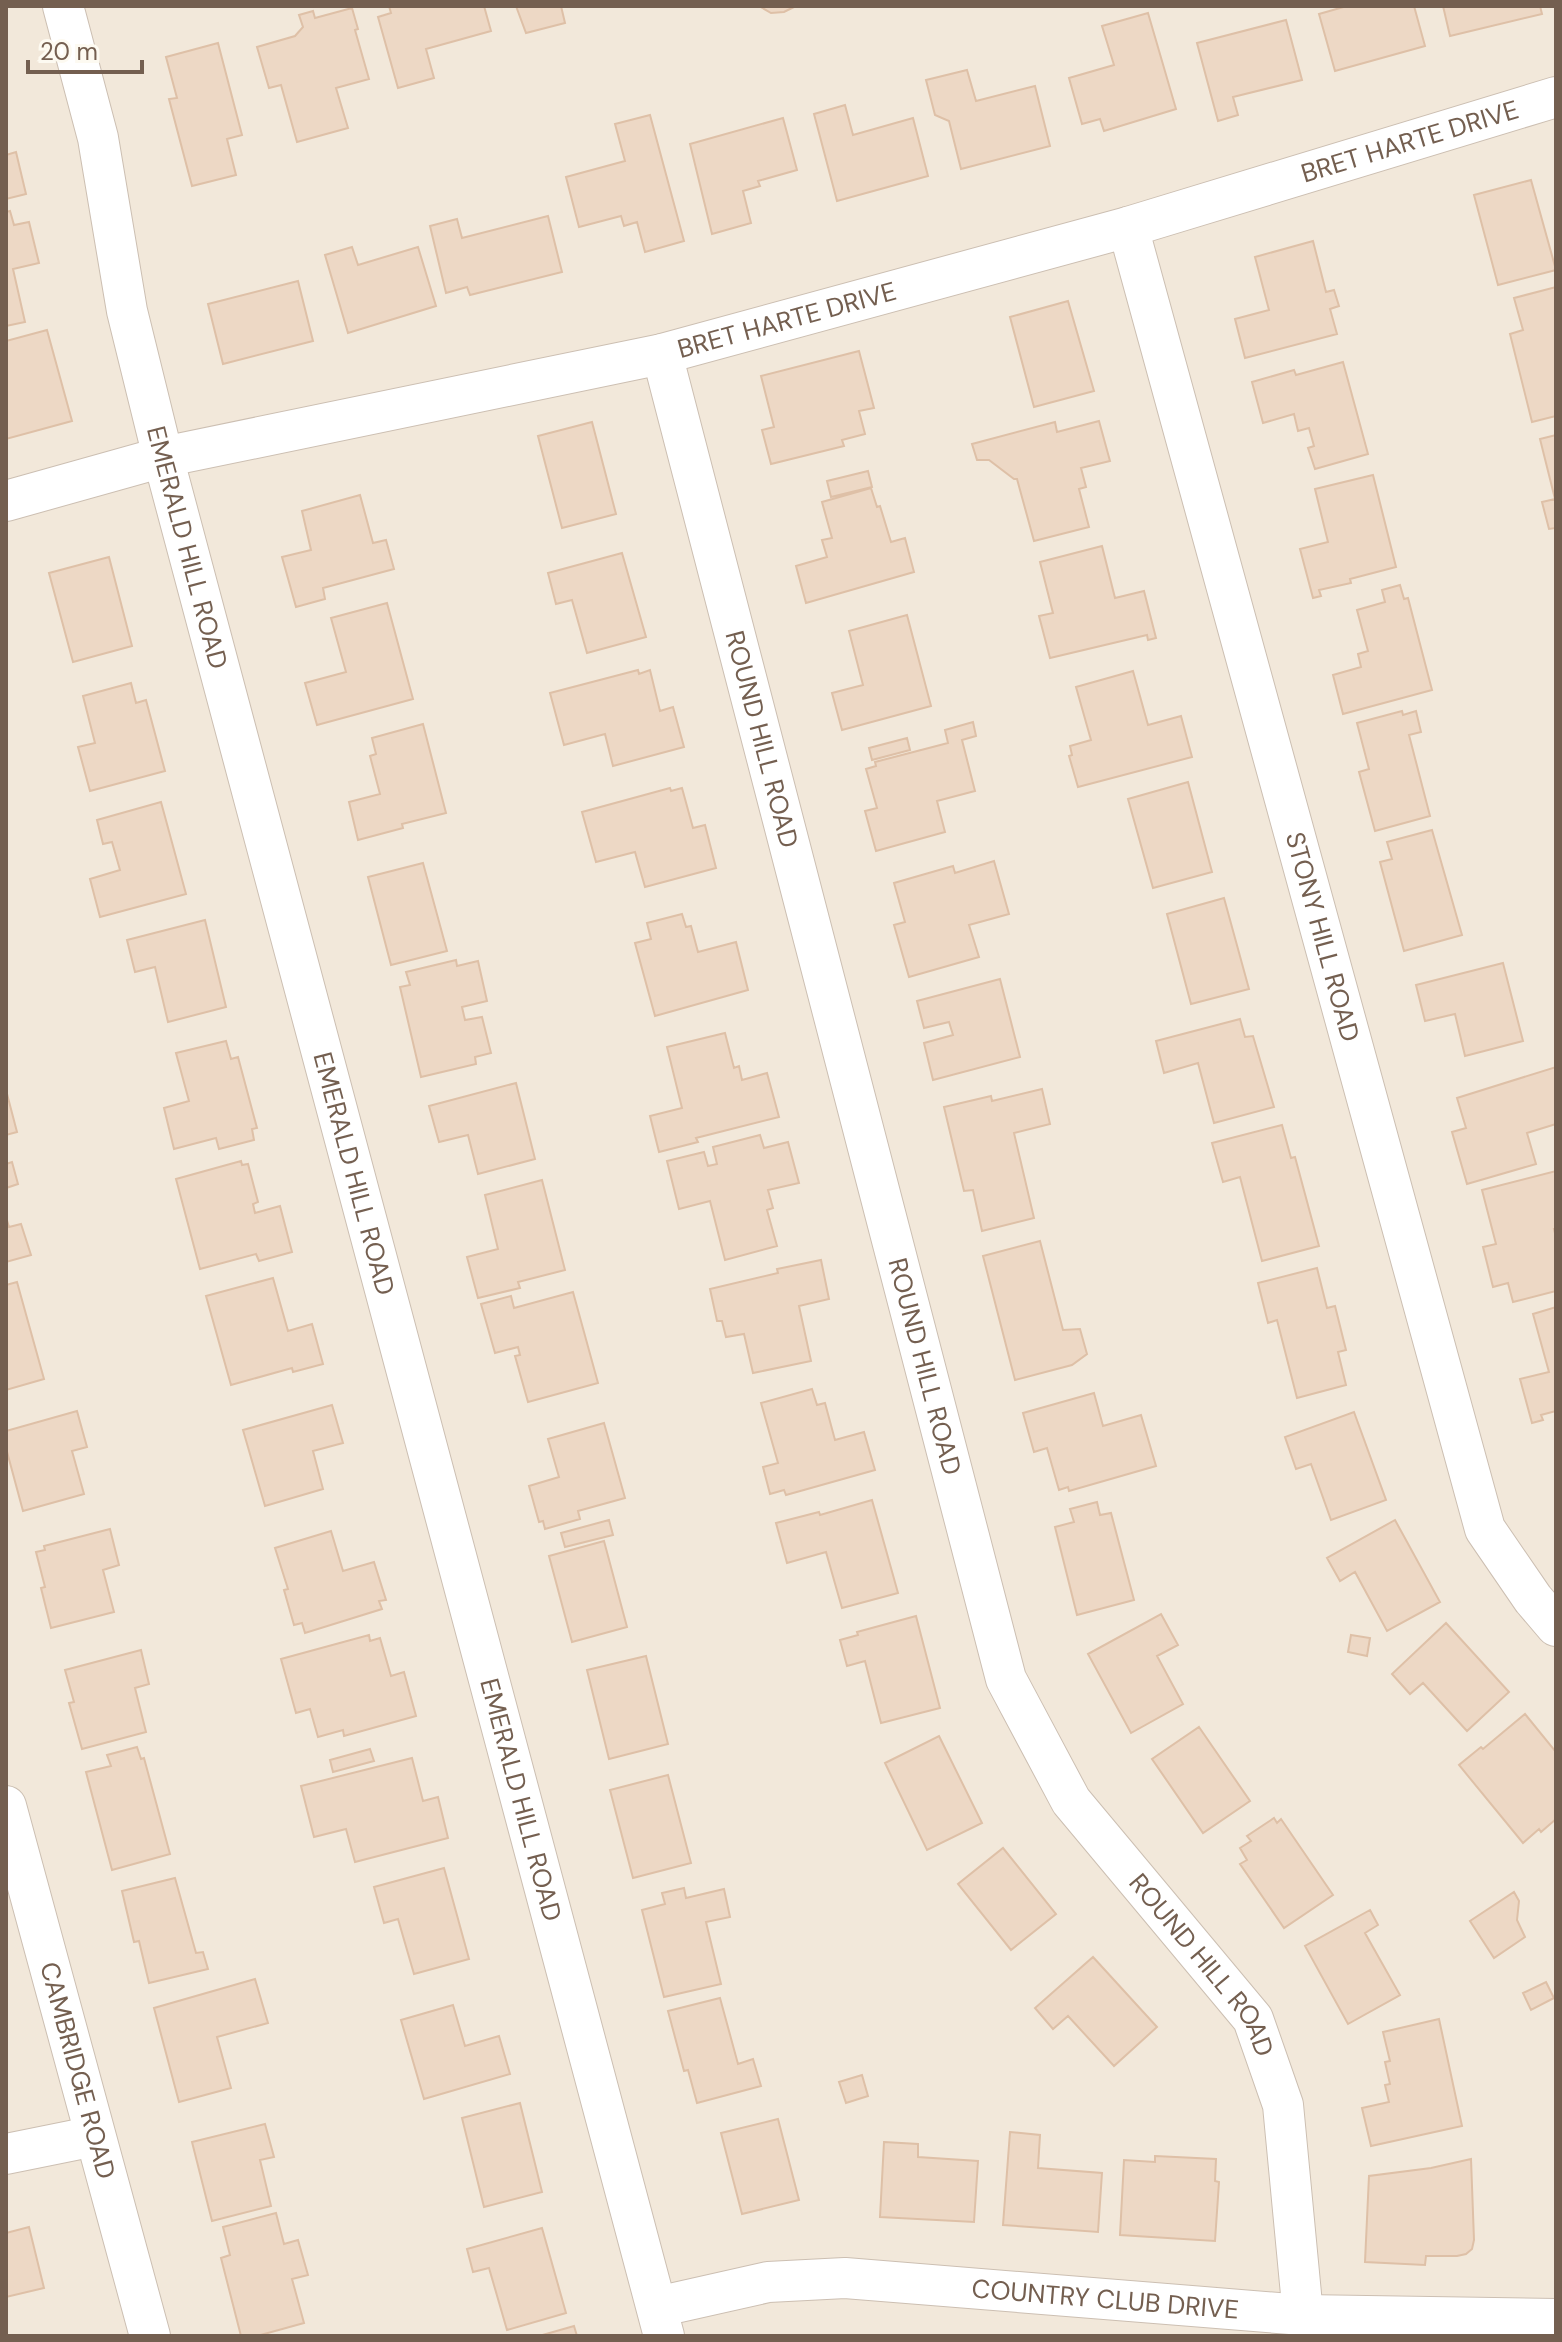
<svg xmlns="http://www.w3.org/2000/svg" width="1562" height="2342" font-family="'DM Sans',sans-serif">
<rect width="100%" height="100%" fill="#fbf6eb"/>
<!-- residential -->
<path fill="#f2e8da" d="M6 6H1556V2336H6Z"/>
<!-- building -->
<path fill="#edd8c5" stroke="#dec0a7" stroke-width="2" d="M389 6H484L491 31 426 49 434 78 398 88 378 17 391 13Z
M516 6H561L565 23 526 33Z
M759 6H796L784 12 771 13Z
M1347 6H1414L1425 46 1335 71 1319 14Z
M1443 6H1540L1542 14 1450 36Z
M352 8 358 29 355 30 369 79 336 88 348 128 297 142 281 85 269 88 257 47 295 36 303 27 299 15 313 11 315 18Z
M1148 13 1176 109 1104 131 1100 119 1082 124 1069 78 1114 65 1102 26Z
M1286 20 1302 80 1233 97 1238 115 1218 121 1197 43Z
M218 43 242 135 227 139 236 175 192 186 169 99 177 98 166 57Z
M967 70 976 101 1035 86 1050 146 961 169 949 121 935 115 926 80Z
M845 105 853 135 913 118 928 176 837 201 814 114Z
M650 115 684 241 645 252 637 222 624 226 621 216 579 227 566 177 625 161 615 124Z
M783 118 797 170 758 181 760 186 743 191 751 223 712 234 690 144Z
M16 152 26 194 6 199V155Z
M1531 180 1556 270 1498 285 1474 195Z
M10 211 14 225 29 222 39 263 13 269 25 322 6 326V212Z
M548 216 562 272 470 295 467 287 446 293 430 226 457 219 462 238Z
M1313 241 1326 292 1334 290 1339 306 1330 309 1337 334 1245 358 1235 319 1269 310 1255 257Z
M352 247 358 265 418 247 436 306 348 333 325 255Z
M298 281 313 341 223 364 208 304Z
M1556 287V416L1532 422 1510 334 1523 330 1514 298Z
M1068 301 1094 391 1034 407 1010 317Z
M47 330 72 421 6 439V341Z
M859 351 874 408 859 411 865 434 842 440 844 446 771 464 762 430 774 427 761 376Z
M1343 362 1368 454 1315 469 1308 448 1314 446 1309 428 1298 431 1294 414 1263 423 1252 382 1294 370 1296 375Z
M1099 421 1110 461 1081 468 1086 487 1079 489 1089 527 1034 541 1017 479H1014L989 460H977L972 444 1055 422 1057 432Z
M592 422 616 514 562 528 538 436Z
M1556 435V528L1549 529 1542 502 1555 499 1540 439Z
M868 471 872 487 831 497 827 481Z
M1373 475 1396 567 1350 579 1351 583 1319 590 1321 596 1313 598 1300 549 1328 542 1315 489Z
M871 488 877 507 880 506 891 542 905 538 914 572 806 603 796 566 827 557 822 540 832 538 822 502Z
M360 495 373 543 386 540 394 569 323 588 325 599 296 607 282 557 311 550 302 511Z
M1102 546 1115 598 1144 591 1156 638 1148 640 1147 635 1050 658 1039 616 1053 613 1040 562Z
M622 553 646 637 587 653 572 600 556 604 548 573Z
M109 557 132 646 73 662 49 573Z
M1400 585 1404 599 1408 598 1432 690 1343 714 1333 675 1361 667 1358 654 1368 651 1357 610 1385 602 1382 590Z
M387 603 413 699 317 725 305 683 346 672 331 618Z
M907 615 931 706 842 730 832 693 863 685 849 631Z
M638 670 639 674 650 670 660 711 673 707 684 747 613 766 605 734 564 745 550 693Z
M1133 671 1148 725 1181 716 1192 757 1078 787 1069 756 1072 755 1070 746 1091 740 1076 687Z
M131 683 136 703 146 700 165 771 90 791 78 747 95 743 83 696Z
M1402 711 1403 715 1416 711 1421 732 1409 735 1430 816 1375 831 1359 772 1369 769 1357 723Z
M973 722 976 736 962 740 975 791 937 801 945 832 876 851 865 811 877 808 866 769 876 766 875 762 948 743 945 730Z
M423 724 446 813 402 824 403 828 358 840 349 802 380 794 370 756 376 754 372 738Z
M907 738 910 750 872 760 869 748Z
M1188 782 1212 872 1153 888 1128 799Z
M670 788 671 791 682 788 693 828 705 825 716 868 645 887 635 852 596 862 582 812Z
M161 802 186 894 100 917 90 879 120 870 112 842 103 844 97 820Z
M1432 830 1462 935 1404 951 1380 862 1392 859 1387 842Z
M994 861 1009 914 969 925 979 957 909 977 894 925 905 922 894 883 953 866 955 873Z
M423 863 447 951 391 965 368 877Z
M1224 898 1249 989 1191 1004 1167 914Z
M682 914 686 927 691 926 698 952 736 942 748 990 655 1016 635 943 651 939 647 923Z
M205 920 226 1007 168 1022 155 967 135 972 127 940Z
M456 960 457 966 478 961 487 1001 462 1007 465 1020 482 1017 491 1053 475 1057 476 1064 421 1077 400 987 410 985 406 972Z
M1503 963 1523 1041 1465 1056 1455 1014 1425 1021 1416 985Z
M1000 979 1020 1057 933 1080 924 1043 953 1035 949 1022 924 1028 917 1001Z
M1240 1019 1245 1037 1253 1036 1274 1107 1214 1123 1198 1063 1164 1073 1156 1041Z
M725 1033 734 1068 739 1066 742 1080 767 1073 779 1117 696 1138 698 1142 659 1152 650 1116 682 1108 667 1047Z
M226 1041 231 1059 238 1057 257 1128 252 1129 254 1140 219 1149 216 1138 174 1149 164 1108 189 1101 176 1053Z
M1556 1067V1124L1527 1133 1536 1164 1467 1184 1452 1132 1466 1128 1457 1098Z
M516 1083 535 1159 478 1174 468 1135 439 1142 429 1106Z
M1042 1089 1050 1124 1014 1133 1034 1218 982 1231 973 1190 964 1191 944 1107 991 1096 992 1101Z
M6 1090 17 1132 6 1135Z
M1282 1125 1291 1158 1295 1157 1319 1246 1262 1261 1240 1177 1223 1182 1212 1143Z
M760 1135 764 1148 788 1142 799 1183 768 1190 773 1208 767 1210 777 1246 725 1260 710 1201 679 1209 667 1161 704 1152 708 1166 717 1164 713 1147Z
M241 1161 242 1165 248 1164 258 1202 253 1204 255 1213 280 1206 292 1252 259 1261 256 1254 200 1269 176 1179Z
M12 1162 18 1184 6 1188V1164Z
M1556 1171V1229H1554L1556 1238V1291L1513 1302 1508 1283 1493 1287 1483 1247 1496 1244 1482 1190Z
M542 1180 565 1270 518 1282 520 1288 478 1298 467 1257 498 1249 485 1195Z
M6 1217 9 1227 21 1224 31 1255 6 1262Z
M1040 1241 1063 1330 1080 1329 1087 1354 1072 1365 1015 1380 983 1256Z
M821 1260 829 1299 799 1306 811 1361 753 1373 744 1334 726 1337 722 1321H717L710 1289 778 1273 777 1269Z
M1317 1268 1327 1308 1335 1306 1346 1350 1338 1352 1346 1385 1297 1398 1277 1320 1268 1323 1258 1283Z
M273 1278 288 1331 312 1324 323 1364 293 1372 292 1368 231 1385 206 1296Z
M17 1282 44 1379 6 1390V1285Z
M573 1292 598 1383 528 1402 515 1356 520 1355 518 1347 495 1353 481 1304 511 1296 514 1308Z
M1556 1307V1411L1541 1415 1543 1420 1532 1423 1520 1379 1549 1372 1533 1314Z
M812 1389 817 1405 825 1403 835 1440 864 1432 875 1470 786 1495 784 1490 770 1494 763 1467 778 1463 761 1403Z
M1094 1393 1103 1426 1141 1415 1156 1466 1069 1491 1068 1487 1059 1490 1047 1448 1034 1452 1023 1413Z
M332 1405 343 1443 313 1451 323 1489 265 1506 243 1430Z
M77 1411 87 1447 72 1451 84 1494 23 1511 6 1448V1431Z
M1354 1412 1386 1500 1331 1520 1311 1464 1296 1469 1285 1437Z
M604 1423 625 1498 578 1511 580 1519 545 1529 543 1521 539 1522 529 1486 559 1477 548 1439Z
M872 1500 898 1593 842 1608 826 1552 787 1563 776 1523 819 1512 820 1515Z
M1097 1502 1100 1515 1111 1513 1134 1600 1077 1615 1055 1527 1074 1522 1070 1509Z
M609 1520 613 1535 565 1547 561 1533Z
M1395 1520 1440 1602 1387 1631 1355 1572 1340 1581 1327 1558Z
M110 1529 119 1565 103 1570 114 1612 51 1628 41 1588 45 1587 36 1552 45 1550 44 1546Z
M331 1531 343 1571 374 1562 386 1600 379 1601 382 1609 305 1633 302 1623 294 1625 284 1590 288 1589 275 1548Z
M604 1541 627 1627 572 1642 549 1556Z
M1161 1614 1178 1645 1157 1656 1183 1704 1131 1733 1088 1654Z
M916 1616 940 1708 881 1723 865 1661 847 1666 840 1640 858 1635 857 1632Z
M1446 1623 1509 1692 1467 1731 1423 1683 1410 1694 1392 1674Z
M369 1635 370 1641 380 1638 391 1676 404 1672 416 1716 344 1736 343 1730 318 1737 310 1709 296 1713 281 1659Z
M1351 1635 1370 1638 1367 1656 1348 1652Z
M141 1650 149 1684 135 1688 146 1732 82 1749 69 1703 74 1702 65 1670Z
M646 1656 668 1744 609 1759 587 1670Z
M1525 1714 1556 1752V1819L1541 1832 1539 1829 1523 1843 1459 1765 1481 1747 1483 1749Z
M1199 1727 1250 1801 1203 1833 1152 1759Z
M939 1736 982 1823 927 1850 885 1763Z
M137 1747 141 1759 144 1758 170 1854 112 1870 86 1772 111 1766 107 1755Z
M370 1749 374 1761 333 1772 330 1760Z
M412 1758 423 1801 438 1797 448 1838 355 1862 346 1829 314 1837 301 1786Z
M668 1775 691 1863 633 1878 610 1790Z
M1274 1818 1277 1823 1281 1819 1333 1895 1284 1928 1240 1864 1247 1860 1240 1848 1251 1841 1247 1836Z
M1003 1848 1056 1914 1011 1950 958 1884Z
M444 1868 469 1959 414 1974 398 1919 384 1923 374 1887Z
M175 1878 196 1953 203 1952 208 1969 149 1983 139 1941 134 1942 122 1891Z
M684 1888 686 1898 724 1889 730 1917 706 1922 721 1984 664 1997 642 1910 665 1904 662 1893Z
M1514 1892 1519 1901 1517 1920 1525 1937 1494 1958 1470 1921Z
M1370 1910 1378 1925 1365 1933 1400 1995 1348 2024 1305 1946Z
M1093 1957 1157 2027 1114 2066 1068 2016 1053 2029 1035 2008Z
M255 1979 268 2023 217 2037 231 2088 179 2102 154 2008Z
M1546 1982 1554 1998 1531 2010 1523 1993Z
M720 1998 738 2064 753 2059 761 2086 697 2103 688 2070 684 2071 668 2011Z
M453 2005 465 2046 499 2036 510 2074 424 2099 401 2020Z
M1439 2019 1462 2126 1371 2146 1362 2108 1389 2102 1385 2085 1390 2084 1385 2062 1390 2061 1383 2032Z
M862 2075 868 2096 846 2103 839 2082Z
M520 2103 542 2192 484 2207 462 2118Z
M778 2119 799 2200 742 2214 721 2133Z
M265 2124 274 2157 260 2160 271 2206 212 2221 192 2142Z
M1010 2132 1040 2135 1038 2168 1102 2173 1098 2232 1003 2225Z
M884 2142 918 2144V2157L978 2161 974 2222 880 2217Z
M1155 2156 1216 2159 1215 2181 1219 2182 1215 2241 1120 2235 1124 2160 1155 2162Z
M1471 2159 1474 2240 1472 2249 1466 2254 1457 2256H1426L1425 2265 1365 2262 1369 2176 1431 2168Z
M276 2213 284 2244 298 2240 308 2275 292 2279 304 2323 257 2336H241L221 2258 230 2255 223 2227Z
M29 2227 44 2288 6 2297V2233Z
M542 2228 566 2313 507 2330 489 2268 473 2272 467 2249Z
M574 2326 577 2336H539Z"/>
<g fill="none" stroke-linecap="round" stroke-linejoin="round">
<!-- street casing -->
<g stroke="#ccbfb2" stroke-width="42">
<g id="street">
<path id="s1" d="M63 6 98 138 127 311 163 457 664 2336"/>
<path id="s2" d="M1128 227 1485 1529 1533 1599 1556 1626"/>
<path id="s3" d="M662 354 1006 1679 1071 1801 1253 2019 1283 2105 1303 2315"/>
<path id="s4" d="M6 501 163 457 662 354 1128 227 1556 97"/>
<path id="s5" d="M6 1806 150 2336"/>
<path d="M6 2154 95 2136"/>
<path id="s6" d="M657 2307 768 2282 845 2278 1303 2315 1556 2319"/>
</g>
</g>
<!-- street -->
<use href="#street" stroke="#fff" stroke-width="40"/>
</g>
<g text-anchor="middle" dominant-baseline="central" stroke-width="7" stroke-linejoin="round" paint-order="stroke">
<!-- street labels -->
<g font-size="26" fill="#745f50" stroke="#fdfaf1">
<text stroke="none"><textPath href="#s4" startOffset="1450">BRET HARTE DRIVE</textPath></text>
<text stroke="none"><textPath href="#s4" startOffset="802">BRET HARTE DRIVE</textPath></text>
<text stroke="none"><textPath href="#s1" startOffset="556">EMERALD HILL ROAD</textPath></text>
<text stroke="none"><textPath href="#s3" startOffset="398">ROUND HILL ROAD</textPath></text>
<text stroke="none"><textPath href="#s2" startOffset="736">STONY HILL ROAD</textPath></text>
<text stroke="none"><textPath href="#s1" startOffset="1204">EMERALD HILL ROAD</textPath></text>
<text stroke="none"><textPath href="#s3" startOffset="1046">ROUND HILL ROAD</textPath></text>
<text stroke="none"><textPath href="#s1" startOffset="1852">EMERALD HILL ROAD</textPath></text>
<text stroke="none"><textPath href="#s3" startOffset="1718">ROUND HILL ROAD</textPath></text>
<text stroke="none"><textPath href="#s5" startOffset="274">CAMBRIDGE ROAD</textPath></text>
<text stroke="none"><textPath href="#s6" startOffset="452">COUNTRY CLUB DRIVE</textPath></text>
</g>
</g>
<!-- border -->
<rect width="1562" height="2342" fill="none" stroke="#745f50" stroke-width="16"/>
<!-- scale -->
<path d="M28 60v12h114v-12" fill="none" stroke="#745f50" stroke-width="4"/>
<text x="40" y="60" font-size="24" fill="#745f50" stroke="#fdfaf1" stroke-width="6" paint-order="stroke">20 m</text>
</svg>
